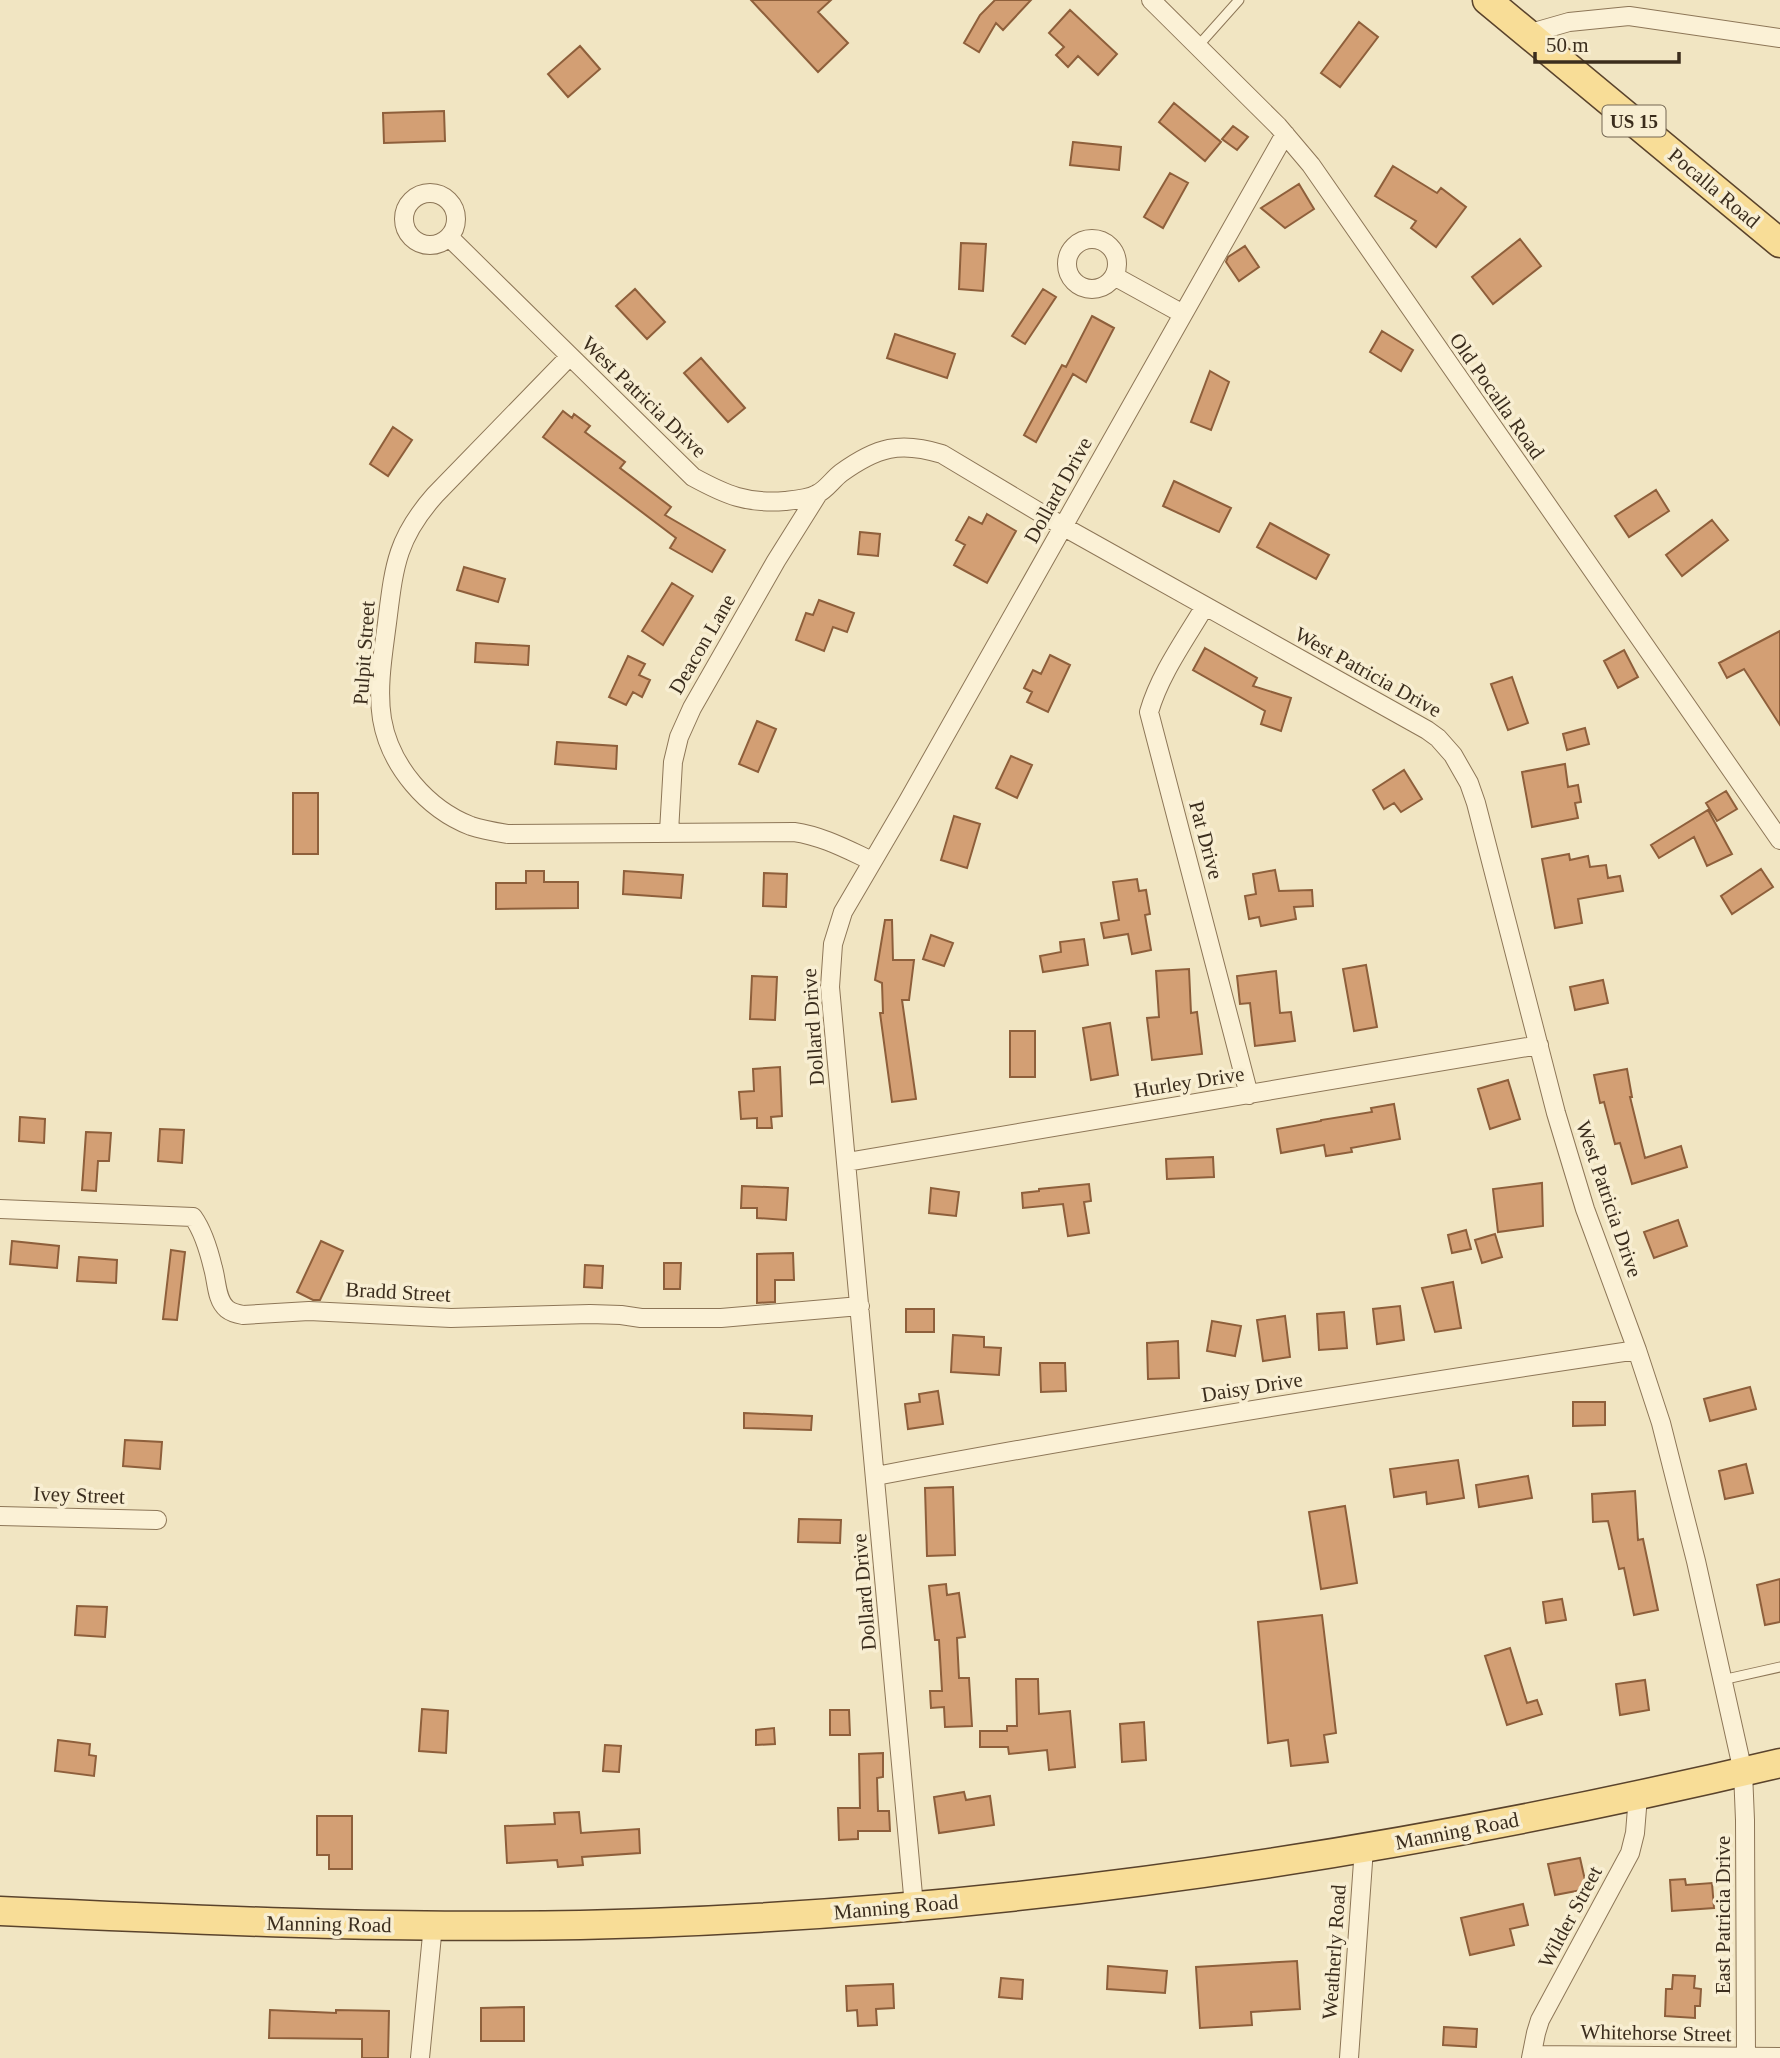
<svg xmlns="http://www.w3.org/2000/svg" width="1780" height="2058" font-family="Georgia,serif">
<rect width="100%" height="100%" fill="#f1e5c2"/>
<!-- building -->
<path fill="#d39f74" stroke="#8e5f3b" stroke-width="2" d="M751 0H831L818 12 848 43 818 72Z
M995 0H1031L1003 30 996 23 979 52 964 43 980 15Z
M1070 10 1117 54 1098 75 1078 56 1068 67 1056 55 1064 47 1049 33Z
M1359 22 1378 37 1340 87 1321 73Z
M580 46 600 69 568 97 548 74Z
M1174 103 1221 142 1205 161 1159 122Z
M444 111 445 141 384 143 383 113Z
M1233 126 1248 137 1237 150 1222 139Z
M1073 142 1121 147 1119 170 1070 165Z
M1393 166 1437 193 1441 188 1466 207 1436 247 1411 228 1416 221 1375 196Z
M1170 173 1188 183 1163 228 1144 217Z
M1299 184 1314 209 1285 228 1261 208Z
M1520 239 1541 266 1493 304 1472 277Z
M961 243 986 244 983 291 959 289Z
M1245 246 1259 267 1239 281 1226 262 1228 257Z
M635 289 665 322 647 339 616 306Z
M1043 289 1056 297 1025 344 1012 336Z
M1092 316 1114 328 1086 382 1073 374 1036 442 1024 435 1062 365 1066 367Z
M1382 331 1413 350 1401 371 1370 352Z
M895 334 955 354 947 378 887 358Z
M701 358 745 408 728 422 684 373Z
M1210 371 1229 382 1211 430 1191 422Z
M563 411 572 418 574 414 590 426 585 432 625 462 620 468 671 507 665 515 725 550 712 572 670 548 676 538 543 437Z
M393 427 412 440 388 476 370 464Z
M1174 481 1231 508 1219 532 1163 506Z
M1656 490 1669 511 1629 537 1615 516Z
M987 514 1016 531 987 583 954 565 965 545 956 540 969 517 982 524Z
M1712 520 1728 540 1682 576 1666 555Z
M1270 523 1329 555 1316 579 1257 547Z
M860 532 880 534 878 556 858 554Z
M464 567 505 579 498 602 457 590Z
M672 583 693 596 663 645 642 631Z
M819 600 854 613 847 632 833 627 824 651 796 640 806 613 813 615Z
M1780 631V725L1744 669 1727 678 1719 663Z
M476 643 529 646 528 665 475 662Z
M1205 648 1257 678 1253 686 1291 698 1281 731 1261 724 1265 711 1193 670Z
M1624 650 1638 677 1618 688 1604 661Z
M1050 655 1070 665 1048 712 1027 702 1032 692 1024 688 1033 670 1041 674Z
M628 656 645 664 639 675 650 680 642 697 633 692 626 705 609 697Z
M1512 677 1528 723 1508 730 1491 684Z
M757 721 776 729 758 772 739 764Z
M1585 728 1589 744 1567 750 1563 734Z
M557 742 617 746 616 769 555 764Z
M1011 756 1032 765 1017 798 996 788Z
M1565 764 1568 787 1578 785 1581 802 1575 803 1578 818 1532 827 1522 772Z
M1404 770 1422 799 1401 812 1394 803 1384 809 1373 790Z
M1726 791 1737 809 1717 821 1706 803Z
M293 793H318V854H293Z
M1708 810 1732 854 1707 866 1694 837 1659 858 1651 845Z
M954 816 980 824 967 868 941 860Z
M1569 854 1570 860 1588 856 1590 867 1606 865 1608 878 1620 876 1623 891 1578 899 1582 923 1555 928 1542 859Z
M1761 869 1773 887 1732 914 1721 896Z
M1275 870 1279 891 1312 890 1313 906 1294 907 1296 919 1261 926 1259 917 1249 919 1245 896 1256 894 1253 874Z
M526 871H544V882H578V908L496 909V883H526Z
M624 871 683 875 681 898 623 894Z
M764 873 787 874 786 907 763 906Z
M1137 879 1139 891 1146 890 1150 914 1145 915 1151 950 1132 954 1128 934 1104 938 1101 923 1119 920 1113 882Z
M885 920H892L893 960H914L909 1000H902L916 1099 892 1102 880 1013H883L882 983 875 980Z
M931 935 953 943 944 966 923 959Z
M1084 939 1088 965 1043 972 1040 956 1061 952 1060 942Z
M1366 965 1377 1027 1354 1031 1343 969Z
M1189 969 1191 1013 1197 1012 1202 1054 1152 1060 1147 1018 1159 1017 1156 971Z
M1276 971 1280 1013 1291 1012 1295 1041 1255 1046 1250 1003 1240 1004 1237 976Z
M752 976 777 977 775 1020 750 1019Z
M1603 980 1608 1003 1575 1010 1570 987Z
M1110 1023 1118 1075 1091 1080 1083 1028Z
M1010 1031H1035V1077H1010Z
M780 1067 782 1116 771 1117 772 1128H757V1118L741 1119 739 1092 754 1091 753 1069Z
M1627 1069 1632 1097H1630L1645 1158 1681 1146 1687 1167 1632 1184 1620 1143 1615 1144 1604 1102 1600 1103 1594 1075Z
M1508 1080 1520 1119 1490 1129 1478 1089Z
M1394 1104 1400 1139 1351 1148 1352 1152 1326 1156 1324 1145 1281 1153 1277 1129 1321 1121V1120L1372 1112 1371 1108Z
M20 1117 45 1119 44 1143 19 1141Z
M160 1129 184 1130 182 1163 158 1161Z
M86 1132 111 1133 109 1161H98L96 1191 82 1190Z
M1213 1157 1214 1177 1167 1179 1166 1159Z
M1542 1183 1543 1226 1498 1232 1493 1189Z
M1089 1184 1091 1201 1084 1202 1089 1233 1068 1236 1063 1204 1023 1208 1022 1193 1039 1191V1189Z
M742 1186 788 1188 786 1220 757 1218V1208H741Z
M931 1188 959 1192 956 1216 929 1213Z
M1678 1220 1687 1246 1654 1258 1644 1232Z
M1466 1230 1471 1249 1452 1253 1448 1235Z
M1495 1234 1502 1257 1482 1263 1475 1240Z
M12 1241 59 1246 57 1268 10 1264Z
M321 1241 343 1251 320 1300H313L297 1292Z
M171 1250 185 1252 177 1320 163 1319Z
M793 1253 794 1280H775V1302L757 1303V1254Z
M79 1257 117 1260 116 1283 77 1281Z
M664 1263H681L680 1289H664Z
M585 1265 603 1266 602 1288 584 1287Z
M1453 1282 1461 1328 1435 1332 1422 1288Z
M1400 1306 1404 1340 1377 1344 1373 1309Z
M906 1309H934V1332H906Z
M1344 1312 1347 1348 1319 1350 1317 1314Z
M1285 1316 1290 1357 1263 1361 1257 1320Z
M1212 1321 1241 1326 1235 1356 1207 1351Z
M953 1335 984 1337V1347L1001 1348 999 1375 951 1372Z
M1178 1341 1179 1378 1148 1379 1147 1343Z
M1040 1363H1065L1066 1391 1041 1392Z
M1750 1387 1756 1409 1710 1421 1704 1399Z
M938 1391 943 1424 908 1429 905 1404 920 1402 919 1394Z
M1573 1402H1605V1425L1573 1426Z
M744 1413 812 1416 811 1430 744 1428Z
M125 1440 162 1442 160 1469 123 1466Z
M1458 1460 1464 1498 1427 1504 1426 1492 1394 1497 1390 1469Z
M1746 1464 1753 1493 1725 1499 1719 1471Z
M1528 1476 1532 1498 1479 1507 1476 1485Z
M953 1487 955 1555 927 1556 925 1488Z
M1635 1491 1638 1540 1643 1539 1658 1610 1634 1615 1624 1568 1619 1569 1608 1521 1593 1522 1592 1494Z
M1345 1506 1357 1583 1321 1589 1309 1512Z
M799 1519 841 1520 840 1543 798 1542Z
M1780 1579V1622L1765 1625 1757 1585Z
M946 1584 947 1595 959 1593 965 1637 957 1638 959 1678H969L972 1726 945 1727 944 1707 931 1708 930 1691H942L939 1640H935L929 1586Z
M1562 1599 1566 1620 1546 1623 1543 1602Z
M77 1606 107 1607 105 1637 75 1635Z
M1322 1615 1336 1733 1324 1735 1328 1762 1291 1766 1288 1740 1268 1743 1258 1622Z
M1510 1648 1527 1703 1537 1700 1542 1714 1507 1725 1485 1656Z
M1016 1679H1038L1039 1714 1070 1711 1075 1767 1049 1770 1047 1750 1009 1754 1008 1747H980V1731H1007V1726H1017Z
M1645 1680 1649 1710 1620 1715 1616 1684Z
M422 1709 448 1711 446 1753 419 1751Z
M830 1710H849L850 1735H830Z
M1144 1722 1146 1760 1122 1762 1120 1724Z
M774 1728 775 1744 756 1745V1730Z
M58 1740 90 1744 89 1755 96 1756 94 1776 55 1771Z
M605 1745 621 1746 619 1772 603 1771Z
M883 1753V1777L877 1778 878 1811H889L890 1831H858V1839L839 1840 838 1808H860L859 1754Z
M964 1792 966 1800 990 1796 994 1825 939 1833 934 1797Z
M579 1812 581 1833 639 1829 640 1853 582 1857 583 1865 558 1867 557 1860 507 1863 505 1826 555 1824 554 1813Z
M317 1816H352V1869H329V1855H317Z
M1580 1858 1587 1889 1555 1895 1548 1864Z
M1685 1879 1686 1885 1712 1883 1714 1908 1672 1911 1670 1880Z
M1523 1904 1528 1925 1510 1929 1514 1945 1470 1955 1461 1918Z
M1297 1961 1300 2009 1251 2012 1252 2025 1200 2028 1196 1967Z
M1108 1966 1167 1971 1165 1993 1107 1989Z
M1673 1975 1695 1976 1694 1988 1701 1989 1700 2006H1695V2018L1665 2016 1666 1989H1672Z
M1001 1978 1023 1980 1022 1999 999 1997Z
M893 1984 894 2008 876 2009 877 2025 858 2026 857 2010 847 2011 846 1986Z
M524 2007V2041H481V2008Z
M270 2010 336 2013V2010L389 2011 388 2058H362V2039L269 2038Z
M1444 2027 1477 2029 1476 2047 1443 2045Z"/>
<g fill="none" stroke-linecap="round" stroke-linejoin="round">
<!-- lane casing -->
<g stroke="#8d7657" stroke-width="11">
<path id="lane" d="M1198 46 1239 0
M1722 1680 1780 1667"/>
</g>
<!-- street casing -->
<g stroke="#8d7657" stroke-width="20">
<path id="street" d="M1151 0 1278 126 1311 165 1780 840
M1527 34 1569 22 1629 16 1780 38
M404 219a26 26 0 1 1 52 0a26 26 0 1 1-52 0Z
M449 237 693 477C726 495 747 504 785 501 795 500 809 499 817 494 826 490 833 479 841 473 877 447 900 441 942 454L1064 527 1427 730 1438 738 1453 755 1469 783 1476 803 1556 1113 1585 1209 1637 1350 1661 1423 1696 1561 1743 1772 1745 1820 1746 2058
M1067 264a25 25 0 1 1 50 0a25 25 0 1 1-50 0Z
M1114 276 1183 314
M570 356 435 495C396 539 394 567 387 623 383 654 377 688 382 719 390 766 427 809 471 826 483 830 496 832 508 834L794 832C822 836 846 849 872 861
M1205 606C1185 640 1160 674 1149 712L1249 1095
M669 832 673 762 679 737 692 708 776 561 818 494
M847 1162 1539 1045
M0 1209 193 1217C203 1231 209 1251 213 1268 217 1281 216 1300 227 1309 232 1313 237 1314 243 1315L309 1311 451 1318 590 1314 621 1315 641 1318H721L860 1306
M876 1476C1129 1428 1383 1388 1637 1350
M0 1516 157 1520
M914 1906 830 987 833 944 843 912 908 801 1285 134
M1532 2055 1780 2057
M420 2058 433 1925
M1349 2058 1364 1848
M1531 2058 1536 2033 1540 2020 1630 1853 1635 1833 1638 1796"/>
</g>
<!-- primary casing -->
<g stroke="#5a432c" stroke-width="31">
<path id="primary" d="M1487 0 1780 243
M0 1911C216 1921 432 1931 649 1923 1030 1909 1409 1851 1780 1763"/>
</g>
<!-- lane -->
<use href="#lane" stroke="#fbf1d6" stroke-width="9"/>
<!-- street -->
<use href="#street" stroke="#fbf1d6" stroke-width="18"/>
<!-- primary -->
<use href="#primary" stroke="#f8dd97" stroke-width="28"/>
</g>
<g text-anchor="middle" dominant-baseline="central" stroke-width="7" stroke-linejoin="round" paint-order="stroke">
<!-- shield labels -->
<rect fill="#f8eed2" stroke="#746753" stroke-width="2" x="1602.5" y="105.5" width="63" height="31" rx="5"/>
<g font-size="19" font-weight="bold" fill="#3b2d1d">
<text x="1634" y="121">US 15</text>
</g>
<!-- street labels -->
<g font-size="21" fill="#3b2d1d" stroke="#f8eed2">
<text transform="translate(1714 188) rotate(40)">Pocalla Road</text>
<text transform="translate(1497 396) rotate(55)">Old Pocalla Road</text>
<text transform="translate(644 397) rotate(44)">West Patricia Drive</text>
<text transform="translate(1058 490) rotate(-61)">Dollard Drive</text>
<text transform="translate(702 644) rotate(-60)">Deacon Lane</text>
<text transform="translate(364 653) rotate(-86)">Pulpit Street</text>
<text transform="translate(1368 672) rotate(29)">West Patricia Drive</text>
<text transform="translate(1206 840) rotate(75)">Pat Drive</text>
<text transform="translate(813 1027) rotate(-94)">Dollard Drive</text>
<text transform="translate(1189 1082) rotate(-9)">Hurley Drive</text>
<text transform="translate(1609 1199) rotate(71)">West Patricia Drive</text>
<text transform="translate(398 1292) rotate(3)">Bradd Street</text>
<text transform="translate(1252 1387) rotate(-9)">Daisy Drive</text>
<text transform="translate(79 1495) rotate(2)">Ivey Street</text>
<text transform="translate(864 1592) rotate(-95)">Dollard Drive</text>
<text transform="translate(1457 1831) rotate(-11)">Manning Road</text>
<text transform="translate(896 1907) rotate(-5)">Manning Road</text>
<text transform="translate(1723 1915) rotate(-90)">East Patricia Drive</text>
<text transform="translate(1570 1917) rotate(-62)">Wilder Street</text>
<text transform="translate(329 1924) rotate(1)">Manning Road</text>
<text transform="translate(1334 1952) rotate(-86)">Weatherly Road</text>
<text transform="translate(1656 2033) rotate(1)">Whitehorse Street</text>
</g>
</g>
<!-- scale -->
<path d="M1535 52v10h144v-10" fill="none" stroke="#3b2d1d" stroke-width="3.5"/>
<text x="1546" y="52" font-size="21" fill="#3b2d1d" stroke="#f8eed2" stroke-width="5" paint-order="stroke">50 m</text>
</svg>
